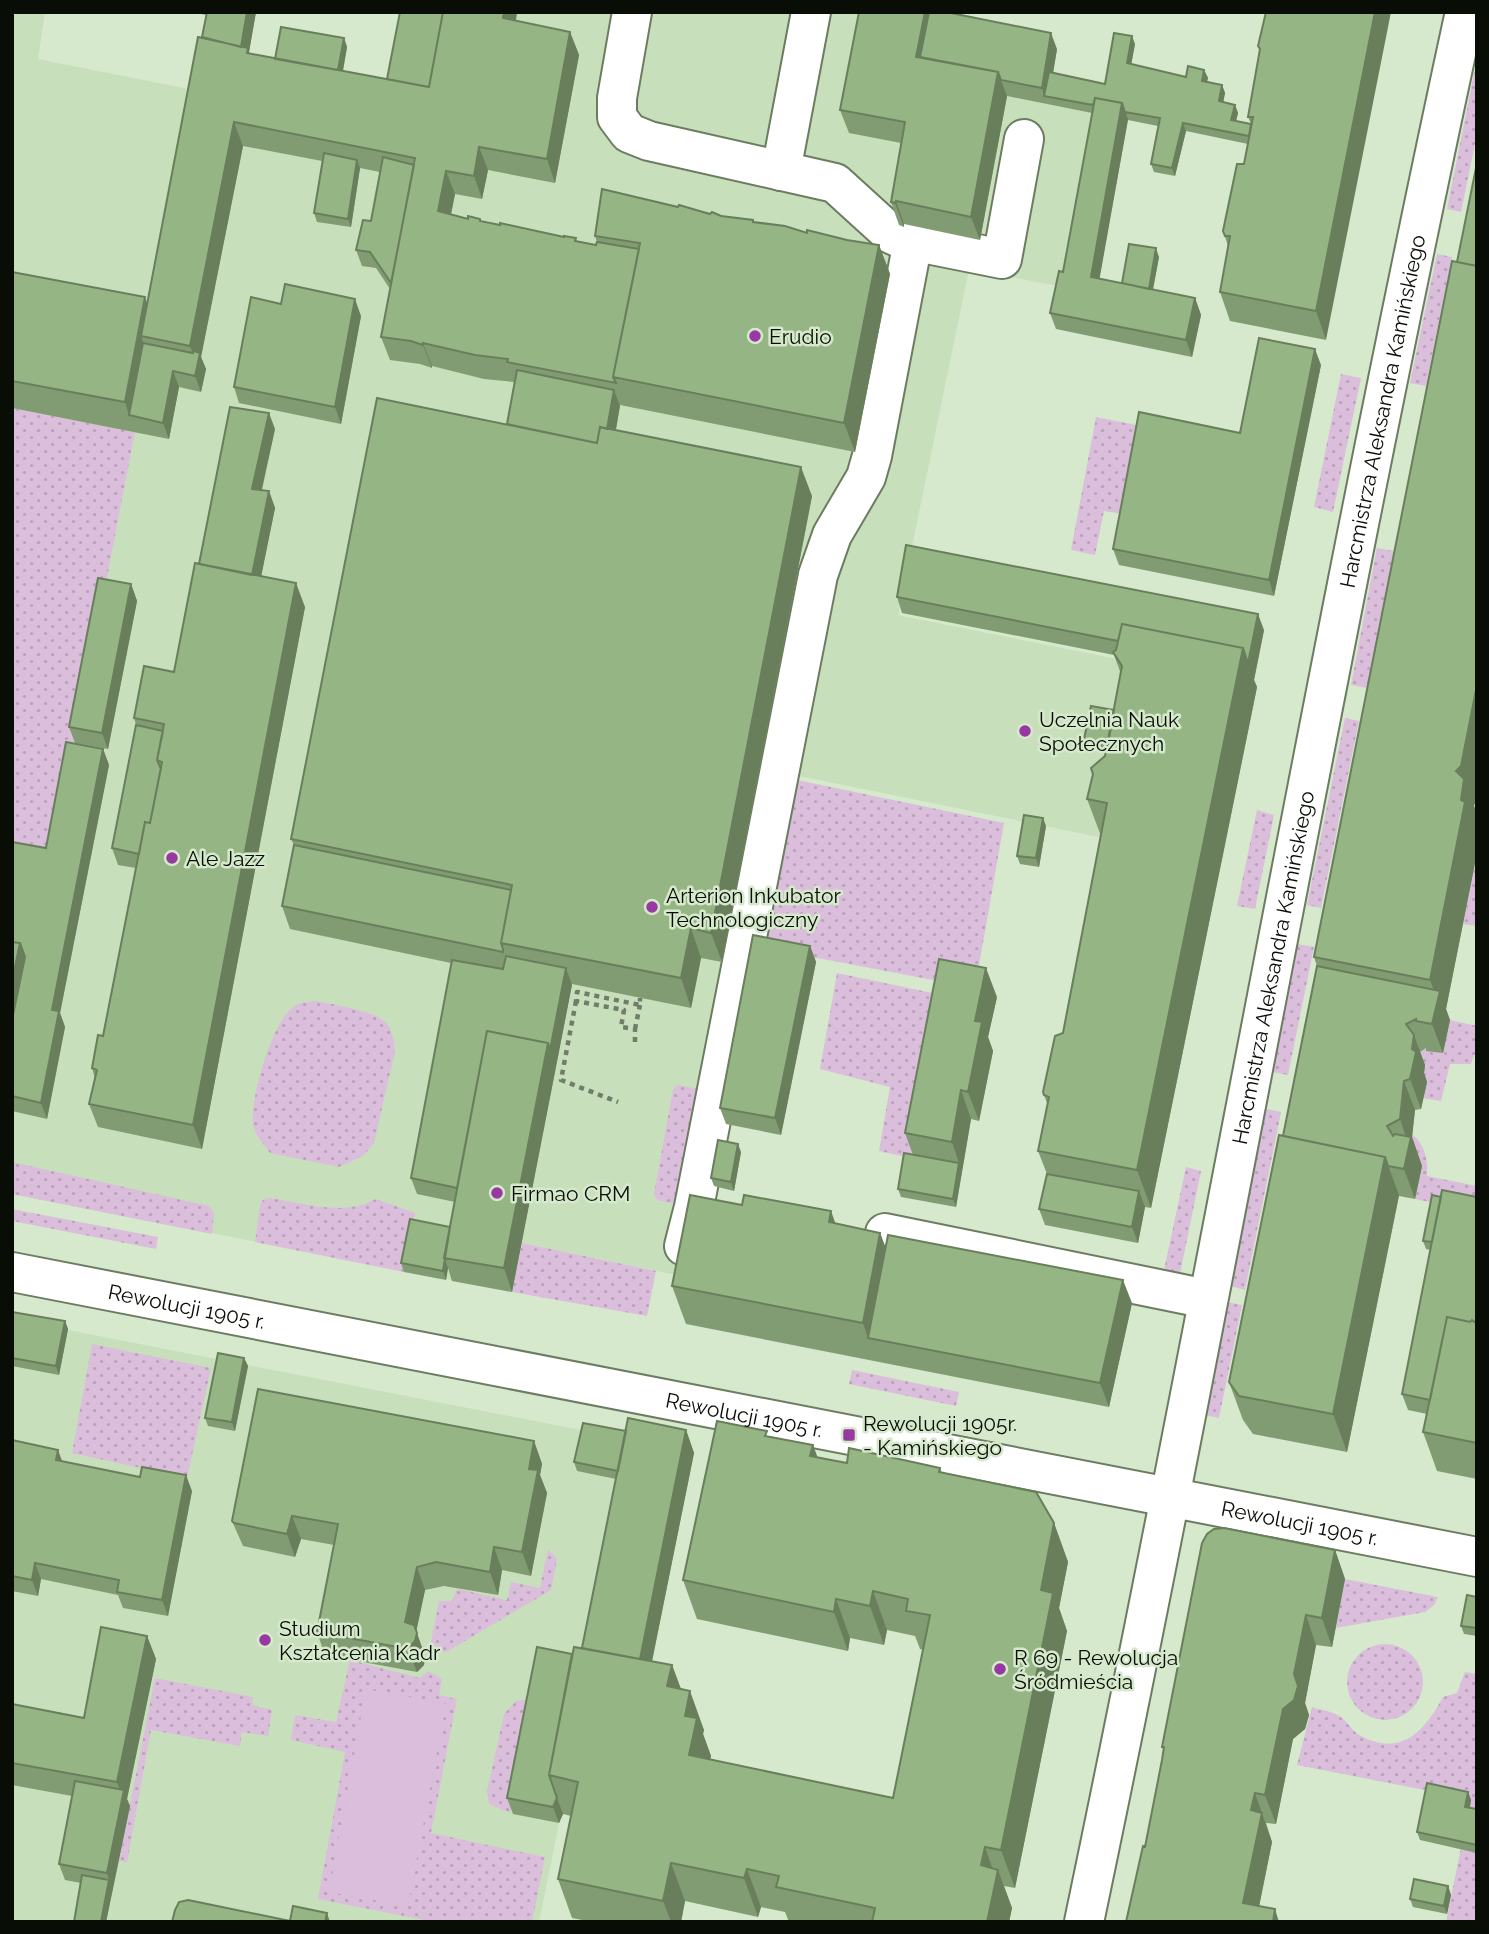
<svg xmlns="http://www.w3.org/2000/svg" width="1489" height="1934" font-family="Raleway,sans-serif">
<defs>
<pattern id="grass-dots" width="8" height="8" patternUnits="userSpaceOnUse" patternTransform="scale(1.75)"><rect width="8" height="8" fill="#dabedc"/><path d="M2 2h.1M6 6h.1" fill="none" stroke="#baa2bb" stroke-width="1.8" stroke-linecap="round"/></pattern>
</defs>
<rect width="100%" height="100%" fill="#d6e9cc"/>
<!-- built -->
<path fill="#c8dfbb" d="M12 12H45L38 59 199 91 437 110 457 12H938L925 80 1101 114 1069 288 969 269 898 615 1257 687 1222 862 794 775 695 1279 522 1243 512 1292 12 1194V1066L135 432 12 408Z
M12 1319 637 1441 539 1922H12Z"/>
<!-- grass -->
<path fill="url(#grass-dots)" d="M1477 59V134L1461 212 1447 209Z
M1437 254 1452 257 1426 386 1410 383Z
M1341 374 1361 378 1333 512 1314 507Z
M12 408 135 432 52 864 12 857Z
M1096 417 1146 427 1129 515 1104 511 1095 555 1071 550Z
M1377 548 1394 551 1367 688 1351 685Z
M1345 718 1359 721 1321 908 1307 905Z
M797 780 1004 823 975 988 765 948Z
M1257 810 1274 815 1255 909 1237 906Z
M1477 853V926L1463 924Z
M1297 944 1314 947 1288 1075 1272 1072Z
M837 973 942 995 911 1158 879 1151 890 1087 820 1069Z
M317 1001C334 1005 377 1011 387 1024 393 1032 394 1040 395 1051L374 1143 363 1156 339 1167 270 1153C264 1145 256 1136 253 1125 249 1102 273 1016 296 1005 301 1002 311 1002 317 1001Z
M1450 1020 1477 1026V1054L1474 1055 1471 1064H1450L1441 1101 1423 1098 1426 1082 1423 1078 1416 1054 1426 1048 1443 1053Z
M677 1085 699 1089 676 1204 657 1200 654 1194 673 1090Z
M1266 1109 1281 1112 1245 1290 1230 1286Z
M1412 1134C1425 1145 1428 1159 1427 1176L1477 1186V1212L1415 1199 1422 1166 1410 1148Z
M12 1162 209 1206 214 1213 212 1234 12 1194Z
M1186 1167 1201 1171 1180 1274 1164 1270Z
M269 1198C304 1203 343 1217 376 1199L415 1213 404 1272 255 1242 260 1205 263 1200Z
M12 1209 158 1237 156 1249 12 1221Z
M522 1243 656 1271 647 1316 512 1292Z
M1227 1302 1242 1305 1219 1418 1205 1415Z
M92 1344 211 1368 187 1478 72 1453Z
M852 1370 959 1392 956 1406 849 1384Z
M548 1549 557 1559 551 1590 448 1651 436 1654 429 1652 439 1601H452L457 1589 507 1600 511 1582 540 1588Z
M1345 1579 1438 1597 1434 1605 1425 1612 1336 1628Z
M1347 1682a38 38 0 1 1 76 0a38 38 0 1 1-76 0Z
M350 1660 420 1678 428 1671 442 1679 439 1695 457 1699 431 1833 545 1857 532 1922H434L318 1899 345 1752 291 1740 295 1715 336 1722Z
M1465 1672 1477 1674V1817L1430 1791 1297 1765 1312 1707C1320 1710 1332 1711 1339 1716 1347 1720 1351 1730 1359 1735 1401 1758 1424 1732 1443 1697L1457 1693Z
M155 1678 253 1697 252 1705 272 1710 268 1736 242 1732 240 1746 151 1730 127 1862 119 1861Z
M529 1699 510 1813 489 1804 487 1792 504 1714 516 1701Z
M1461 1848 1477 1852V1922H1446Z"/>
<!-- park -->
<path fill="#dabedc" d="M366 1689 446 1704 408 1906 329 1892Z"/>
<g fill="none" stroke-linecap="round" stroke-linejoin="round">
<!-- minor casing -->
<g stroke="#6b7c61" stroke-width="42">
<g id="minor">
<path d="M632 12 617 98V117L629 133 649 141 835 183 891 234 902 239 1002 259 1024 139"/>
<path d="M781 171 811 12"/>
<path d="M885 1233 1207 1299"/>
<path d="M684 1246 694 1207 818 575 832 535 866 477 872 456 913 241"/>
<path id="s1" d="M12 1272 1477 1557"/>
<path id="s2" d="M1084 1922C1217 1287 1327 647 1465 12"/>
</g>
</g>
<!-- path -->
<path stroke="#707d6a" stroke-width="4.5" stroke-dasharray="5 5" stroke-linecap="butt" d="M576 1001 561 1080 618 1102
M635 1029 640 1005
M635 1042V1029L621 1027 624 1010 576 1001 577 992 640 1005V998"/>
<!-- minor -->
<use href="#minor" stroke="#fff" stroke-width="38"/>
</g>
<!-- wall -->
<path fill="#819c72" d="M191 12H256L249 52 250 54 275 59 344 38 347 47 343 71 387 79 400 12H517L516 21 570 32 579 55 555 183 488 170 482 199 455 194 451 214 468 219H480L481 222 596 245 597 242 595 236 678 207 847 240 879 245 890 274 855 452 620 405 616 430 812 496 722 962 701 958 691 1008 572 984 512 1292 452 1281 448 1268 446 1280 404 1272 401 1263 450 1227 455 1202 417 1194 411 1178 451 963 290 929 282 906 294 845 291 839 507 424 514 382 484 379 432 366V368L420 364 390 360 381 337 390 289 376 268 362 266 356 250 371 221 380 172 360 168 351 227 317 222 314 213 322 161 243 146 201 357 206 369 201 392 179 387 169 439 12 408V272L147 303 206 15Z
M859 12H955V14L1057 49 1053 73 1105 84 1135 44 1131 64 1186 77 1204 70 1208 78 1207 81 1222 85 1225 93 1223 102 1235 105 1238 113 1236 121 1251 124 1248 117 1260 50 1258 46 1266 12 1326 340 1230 321 1220 292 1228 246 1223 231 1244 164 1248 144 1186 131 1175 176 1154 172 1151 164 1158 126 1128 120 1099 279 1122 283 1159 257 1153 290 1195 298 1201 315 1192 357 1056 329 1050 313 1063 272 1092 113 1007 96 980 240 904 224V227L899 225 891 202 901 143 849 133 840 110Z
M1477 163V794L1474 806 1477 813V853L1446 1009 1450 1020 1443 1053 1426 1051V1048L1420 1052 1425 1065 1424 1073 1427 1082 1421 1109 1415 1110 1412 1137 1422 1166 1415 1199 1399 1196 1347 1452 1253 1434 1243 1420 1229 1382 1283 1136 1317 966 1314 957Z
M361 316 341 424 239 403 234 387Z
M1321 365 1274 596 1119 565 1113 549Z
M275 429 262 490 269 491 275 508 261 576 305 607 202 1149 98 1127 89 1104 95 1079 92 1068 103 1036 136 868 118 865 112 848 136 725 134 718 174 672 199 564Z
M131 584 137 601 108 749 75 743 69 727Z
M897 597 1264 630 1254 680 1257 687 1151 1208 1145 1207 1138 1243 1045 1225 1039 1209 1047 1174 1038 1151 1048 1106 1043 1092 1063 1033 1101 836 1087 799 1105 756 1106 752 1087 748 1084 739 1114 710 1121 674 1114 655 902 613Z
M103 749 109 765 60 1013 65 1027 47 1119 12 1111V842L46 848Z
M1046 826 1039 867 1020 864 1017 856Z
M810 946 816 962 781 1135 726 1124 720 1108Z
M997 997 988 1037 993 1051 979 1121 971 1119 956 1207 901 1197 898 1189 913 1155 905 1133Z
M741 1152 734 1191 714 1186 711 1178Z
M1441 1197H1477V1479L1437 1471 1423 1432 1427 1414 1408 1410 1402 1394 1430 1250 1426 1249 1423 1241Z
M835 1224 880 1233 886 1248 1132 1303 1109 1407 686 1324 672 1286Z
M12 1312 65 1321 68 1329 59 1375 12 1366Z
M244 1358 248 1366 235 1431 208 1426 205 1418Z
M686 1430 694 1453 652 1661 672 1665 681 1689 704 1730 703 1734 711 1756 710 1759 893 1798 923 1650 920 1649 915 1636 887 1630 884 1645 850 1638 848 1651 697 1619 683 1580 769 1436 813 1445 817 1457 847 1463 940 1468 942 1473 1054 1523 1068 1562 1059 1608 1067 1631 1015 1888 1004 1886 1012 1908 1009 1922H789L785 1912 761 1907 758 1917 685 1901 681 1922H592L572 1918 558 1879 571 1816 563 1814 559 1823 513 1814 507 1798 572 1654 582 1648 616 1479 577 1471 574 1462 626 1431Z
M12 1440 62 1461 192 1491 168 1616 123 1608 118 1595 41 1579 38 1596 12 1591Z
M534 1441 542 1464 540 1475 547 1493 531 1576 502 1570 498 1595 444 1586 425 1590 416 1632 425 1656 424 1665 417 1672 325 1655 317 1632 334 1545 301 1539 295 1557 243 1546 232 1521Z
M1335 1550 1345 1579 1332 1647 1316 1645 1305 1703 1309 1715 1305 1729 1293 1739 1276 1824 1266 1823 1272 1842 1259 1906 1145 1847 1164 1751 1162 1747Z
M1477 1597V1636L1464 1634 1461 1626Z
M147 1636 156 1659 127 1799 130 1806 106 1922H74L81 1883 65 1880 59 1864 72 1796 12 1785V1704L84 1718Z
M1468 1792 1471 1800 1470 1808 1477 1809V1853L1420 1840 1417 1832Z
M1448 1886 1451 1895 1447 1914 1413 1907 1410 1899Z"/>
<!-- shaded-wall -->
<path fill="#697f5c" d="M247 12H256L249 52 256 71 240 53Z
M504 12H517L512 42 503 18Z
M925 12H938L919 64 916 57Z
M1375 12H1391L1326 340 1316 311Z
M570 32 579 55 555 183 547 159Z
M1051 33 1057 49 1049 97 1044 96 1042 88Z
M1132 36 1135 44 1130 71 1127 63Z
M344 38 347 47 339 92 336 83Z
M1204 70 1208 78 1205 89 1202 81Z
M998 72 1007 96 980 240 971 217Z
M1222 85 1225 93 1222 109 1219 101Z
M1122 103 1128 119 1097 293 1091 277Z
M1235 105 1238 113 1234 129 1231 120Z
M234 122 243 146 201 357 206 369 201 392 195 376 197 365 190 346Z
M1183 123 1186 131 1175 176 1172 168Z
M479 147 488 170 482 199 474 176Z
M357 160 360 168 351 227 348 219Z
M446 171 455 194 447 234 438 211Z
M896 201 904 224V227L895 203Z
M879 245 890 274 855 452 844 423Z
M1156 248 1159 257 1150 304 1147 296Z
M145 297 155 326 141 336 149 359 129 415 125 402Z
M1195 298 1201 315 1192 357 1186 340Z
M355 299 361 316 341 424 335 407Z
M423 343 432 366V368L423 345Z
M1315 349 1321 365 1274 596 1269 580Z
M173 371 179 387 169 439 163 423Z
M614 390 620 406 608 472 602 456Z
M269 413 275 429 258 505 252 489Z
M801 467 812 496 722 962 711 933Z
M269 491 275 508 257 597 251 581Z
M296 583 305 607 202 1149 193 1125Z
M131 584 137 601 108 749 102 733Z
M1258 614 1264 630 1254 680 1257 687 1151 1208 1137 1170 1243 648Z
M1477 685V794L1474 806 1477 813V853L1446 1009 1450 1020 1443 1053 1432 1024 1438 1001 1430 980 1456 771Z
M103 749 109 765 60 1013 65 1027 47 1119 41 1103 52 1010Z
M1043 818 1046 826 1039 867 1036 858Z
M691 928 701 958 691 1008 681 978Z
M20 943 30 973 12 1065V981Z
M810 946 816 962 781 1135 775 1118Z
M566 968 572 985 512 1292 504 1268 548 1043Z
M986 968 997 997 988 1037 993 1051 979 1121 968 1092 975 1021Z
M1414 1035 1425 1065 1424 1073 1427 1082 1421 1109 1410 1079 1412 1049Z
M1404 1081 1415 1110 1412 1137 1422 1166 1415 1199 1404 1169 1409 1146 1400 1119Z
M961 1090 971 1119 956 1207 953 1199 959 1163 952 1142Z
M738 1144 741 1152 734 1191 731 1182Z
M1385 1157 1399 1195 1347 1452 1333 1414Z
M1139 1191 1145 1207 1138 1243 1132 1227Z
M831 1211 845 1250 829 1222Z
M880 1233 894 1271 868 1338 863 1323Z
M445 1260 448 1268 446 1280 443 1271Z
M1123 1280 1132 1303 1109 1407 1100 1383Z
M65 1321 68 1329 59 1375 56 1366Z
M244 1358 248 1366 235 1431 232 1422Z
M686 1430 694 1453 645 1696 637 1672Z
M534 1441 542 1464 540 1475 547 1493 531 1576 522 1552 529 1469Z
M813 1445 827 1483 810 1456Z
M58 1450 64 1466 56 1460Z
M186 1475 192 1491 168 1616 162 1600Z
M292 1516 301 1539 295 1557 287 1534Z
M1054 1523 1068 1562 1059 1608 1067 1631 1015 1888 1001 1850 1041 1590Z
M494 1547 502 1570 498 1595 490 1572Z
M1335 1550 1345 1579 1332 1647 1322 1618Z
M35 1563 41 1579 38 1596 32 1580Z
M417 1567 425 1590 414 1642 417 1633 425 1656 424 1665 417 1672 408 1649 405 1622Z
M873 1591 887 1630 884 1645 870 1606Z
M836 1599 850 1638 848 1651 834 1612Z
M1306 1615 1316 1645 1305 1703 1309 1715 1305 1729 1293 1739 1276 1824 1265 1795 1283 1709 1294 1674Z
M147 1636 156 1659 127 1799 130 1806 106 1922H101L109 1880 107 1873 122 1796 117 1782Z
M672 1665 686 1703 667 1686Z
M690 1691 704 1730 703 1734 711 1756 703 1794 689 1755 685 1716Z
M1468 1792 1471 1800 1468 1815 1465 1807Z
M1255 1793 1272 1842 1256 1922 1243 1903 1251 1810Z
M557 1798 563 1814 559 1823 553 1807Z
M985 1847 996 1879 998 1870 1012 1908 1009 1922H987L981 1865Z
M671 1863 685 1901 681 1922H671L663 1901Z
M747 1869 761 1907 758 1917 744 1878Z
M1448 1886 1451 1895 1447 1914 1444 1906Z
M1275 1909 1279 1922H1273Z
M327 1913 330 1922H325Z"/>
<!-- building -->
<path fill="#96b584" stroke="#697f5c" stroke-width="2" d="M207 12H247L241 47 202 37Z
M400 12H443L429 87 387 79Z
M443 12H504L503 18 570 32 547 159 479 147 474 176 446 171 438 211 468 219V216L480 219V221L500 225V223L564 237V236L576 238 575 241 596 245 597 242 639 249 613 377 616 383 507 362 508 359 475 355 423 343V345L411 341 381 337 415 158 234 122 190 346 141 336 198 37 248 48 247 53 429 87Z
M859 12H925L916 57 998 72 971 217 896 201 895 203 891 202 905 122 840 110Z
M929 12H946L1051 33 1042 88 1001 80 998 72 920 57Z
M1266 12H1375L1316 311 1220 292 1230 236H1225L1223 231 1237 164H1244L1253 117H1248L1260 49 1258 46Z
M281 27 344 38 338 70 275 59Z
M1114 33 1132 36 1127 63 1186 77 1188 66 1204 70 1202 81 1222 85 1219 101 1235 105 1231 120 1251 124 1249 136 1183 123 1172 168 1151 164 1160 118 1125 112 1122 103 1095 98 1093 105 1044 96 1049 72 1105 84Z
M1095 98 1122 103 1091 277 1195 298 1186 340 1050 313 1059 271 1063 272Z
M324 153 357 160 348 219 314 213Z
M383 157 414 165 391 283 370 252 356 250 363 220 371 221Z
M1477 163V266L1457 262Z
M602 189 678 207 679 205 710 214 712 212 721 216 753 220V222L785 226 807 233V230L847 240 879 245 844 423 613 377 640 243 595 236Z
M1129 244 1156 248 1149 289 1122 283Z
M1452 261 1477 266V685L1461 766 1456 771 1464 779 1461 800 1465 802 1430 980 1314 957Z
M12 272 145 297 125 402 12 381Z
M285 284 355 299 335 407 234 387 251 297 281 304Z
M1259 338 1315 349 1269 580 1113 549 1139 412 1240 433Z
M143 343 193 353 194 351 200 353 195 376 173 371 163 423 129 415Z
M517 370 614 390 607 429 600 427 597 443 507 424Z
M377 398 597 443 600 427 801 467 711 933 691 928 681 978 501 943 512 885 291 839Z
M230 407 269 413 252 489 269 491 252 575 199 564Z
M906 545 1258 614 1248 663 1243 648 1122 624 1118 641 897 597Z
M195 563 296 583 193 1125 89 1104 97 1070 92 1068 98 1035 103 1036 145 822 150 823 162 762 157 760 164 724 134 718 144 666 174 672Z
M98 578 131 584 102 733 69 727Z
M1122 624 1243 648 1137 1170 1038 1151 1049 1097 1044 1095 1043 1092 1055 1036 1063 1033 1107 803 1087 799 1093 774 1091 768 1105 756 1122 666 1113 652 1116 650Z
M1091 706 1114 710 1108 744 1084 739Z
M136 725 163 731 157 760 160 767 161 768 150 823 145 822 139 854 112 848Z
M66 742 103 749 52 1010 59 1011 41 1103 12 1096V1020L25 957 20 943 12 942V842L46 848Z
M1024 815 1043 818 1036 858 1017 856Z
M294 845 511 890 501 943 503 949V952L282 906Z
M753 935 810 946 775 1118 720 1108Z
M12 942 20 943 12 981Z
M506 956 566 968 550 1050 548 1043 487 1031 457 1188 411 1178 452 960 503 969Z
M939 959 986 968 975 1021 982 1022 968 1092 961 1090 952 1142 905 1133Z
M1317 966 1440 991 1432 1024 1416 1021V1019L1406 1024 1414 1035 1412 1049 1416 1052 1410 1079 1404 1081 1400 1119 1387 1126 1393 1136 1395 1134 1411 1137 1404 1169 1388 1166 1385 1157 1283 1136Z
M487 1031 548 1043 504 1268 444 1258Z
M1279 1135 1385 1157 1333 1414 1239 1396 1229 1382Z
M718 1140 738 1144 731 1182 711 1178Z
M904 1153 959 1163 953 1199 898 1189Z
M1047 1174 1139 1191 1132 1227 1039 1209Z
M1442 1190 1477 1197V1324L1472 1320 1470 1322 1447 1317 1430 1400 1402 1394Z
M690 1195 742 1205 744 1195 831 1211 829 1222 880 1233 863 1323 672 1286Z
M1432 1195 1441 1197 1432 1242 1423 1241Z
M410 1219 450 1227 443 1271 401 1263Z
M888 1235 1123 1280 1100 1383 868 1338Z
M12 1312 65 1321 56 1366 12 1358Z
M1447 1317 1470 1322 1472 1320 1477 1324V1443L1423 1432Z
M218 1353 244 1358 232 1422 205 1418Z
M258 1389 534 1441 529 1469 538 1470 522 1552 494 1547 490 1572 436 1562 417 1567 405 1622 414 1625 417 1633 415 1641 408 1649 317 1632 338 1524 292 1516 287 1534 234 1523 232 1521Z
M628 1418 686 1430 640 1659 582 1648Z
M717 1421 767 1431 765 1436 813 1445 810 1456 847 1463 849 1448 940 1468 939 1472 1036 1492 1054 1523 1041 1590 1053 1593 1001 1850 985 1847 981 1865 998 1870 987 1922H872L875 1908 776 1887 779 1876 747 1869 744 1878 671 1863 663 1901 558 1879 578 1782 549 1775 574 1647 672 1665 667 1686 690 1691 685 1716 697 1718 689 1755 893 1798 930 1615 906 1611 908 1599 873 1591 870 1606 836 1599 834 1612 683 1580Z
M583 1423 626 1431 618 1471 574 1462Z
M12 1440 58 1450 56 1460 140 1477 142 1467 186 1475 162 1600 117 1592 119 1580 35 1563 32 1580 12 1576Z
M1224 1528 1335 1550 1322 1618 1306 1615 1294 1674 1298 1686 1294 1700 1283 1709 1265 1795 1255 1793 1251 1810 1262 1813 1243 1903 1275 1909 1273 1922H1126L1143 1846 1145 1847 1162 1760 1164 1747H1162L1202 1543 1207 1534 1214 1529Z
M1467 1595 1477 1597V1628L1461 1626Z
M101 1627 147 1636 117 1782 12 1763V1704L84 1718Z
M537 1647 572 1654 549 1775 557 1798 553 1807 507 1798Z
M75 1781 124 1790 107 1873 59 1864Z
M1427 1783 1468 1792 1465 1807 1477 1809V1845L1417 1832Z
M82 1875 109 1880 101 1922H64H74Z
M1414 1879 1448 1886 1444 1906 1410 1899Z
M188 1900 290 1921 293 1906 327 1913 325 1922H172L175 1910 179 1902Z"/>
<!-- markers -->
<g fill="#9839a1" stroke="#d6e9cc" stroke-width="2.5">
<circle cx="755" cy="336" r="7"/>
<circle cx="1025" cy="731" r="7"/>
<circle cx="172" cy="858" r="7"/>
<circle cx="652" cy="907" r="7"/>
<circle cx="497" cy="1193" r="7"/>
<rect x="842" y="1428" width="14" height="14" rx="3.5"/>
<circle cx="265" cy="1640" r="7"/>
<circle cx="1000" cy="1669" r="7"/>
</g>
<g text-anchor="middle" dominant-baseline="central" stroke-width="5" stroke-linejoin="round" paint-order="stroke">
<!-- poi labels -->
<g font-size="21" fill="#080e05" stroke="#d6e9cc" text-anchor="start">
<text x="769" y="336">Erudio</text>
<text x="1039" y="719">Uczelnia Nauk<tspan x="1039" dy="24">Społecznych</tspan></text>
<text x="186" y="858">Ale Jazz</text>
<text x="666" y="895">Arterion Inkubator<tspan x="666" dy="24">Technologiczny</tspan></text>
<text x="511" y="1193">Firmao CRM</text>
<text x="863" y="1423">Rewolucji 1905r.<tspan x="863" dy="24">- Kamińskiego</tspan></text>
<text x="279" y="1628">Studium<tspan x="279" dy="24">Kształcenia Kadr</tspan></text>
<text x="1014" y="1657">R 69 - Rewolucja<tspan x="1014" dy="24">Śródmieścia</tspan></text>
</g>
<!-- street labels -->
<g font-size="21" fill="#080e05" stroke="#d6e9cc">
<text stroke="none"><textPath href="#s2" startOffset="1540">Harcmistrza Aleksandra Kamińskiego</textPath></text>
<text stroke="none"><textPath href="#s2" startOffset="973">Harcmistrza Aleksandra Kamińskiego</textPath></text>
<text stroke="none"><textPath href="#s1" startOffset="178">Rewolucji 1905 r.</textPath></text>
<text stroke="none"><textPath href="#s1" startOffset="746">Rewolucji 1905 r.</textPath></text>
<text stroke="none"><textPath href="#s1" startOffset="1312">Rewolucji 1905 r.</textPath></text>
</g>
</g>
<!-- border -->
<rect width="1489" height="1934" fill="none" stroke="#080e05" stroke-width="28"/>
</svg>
